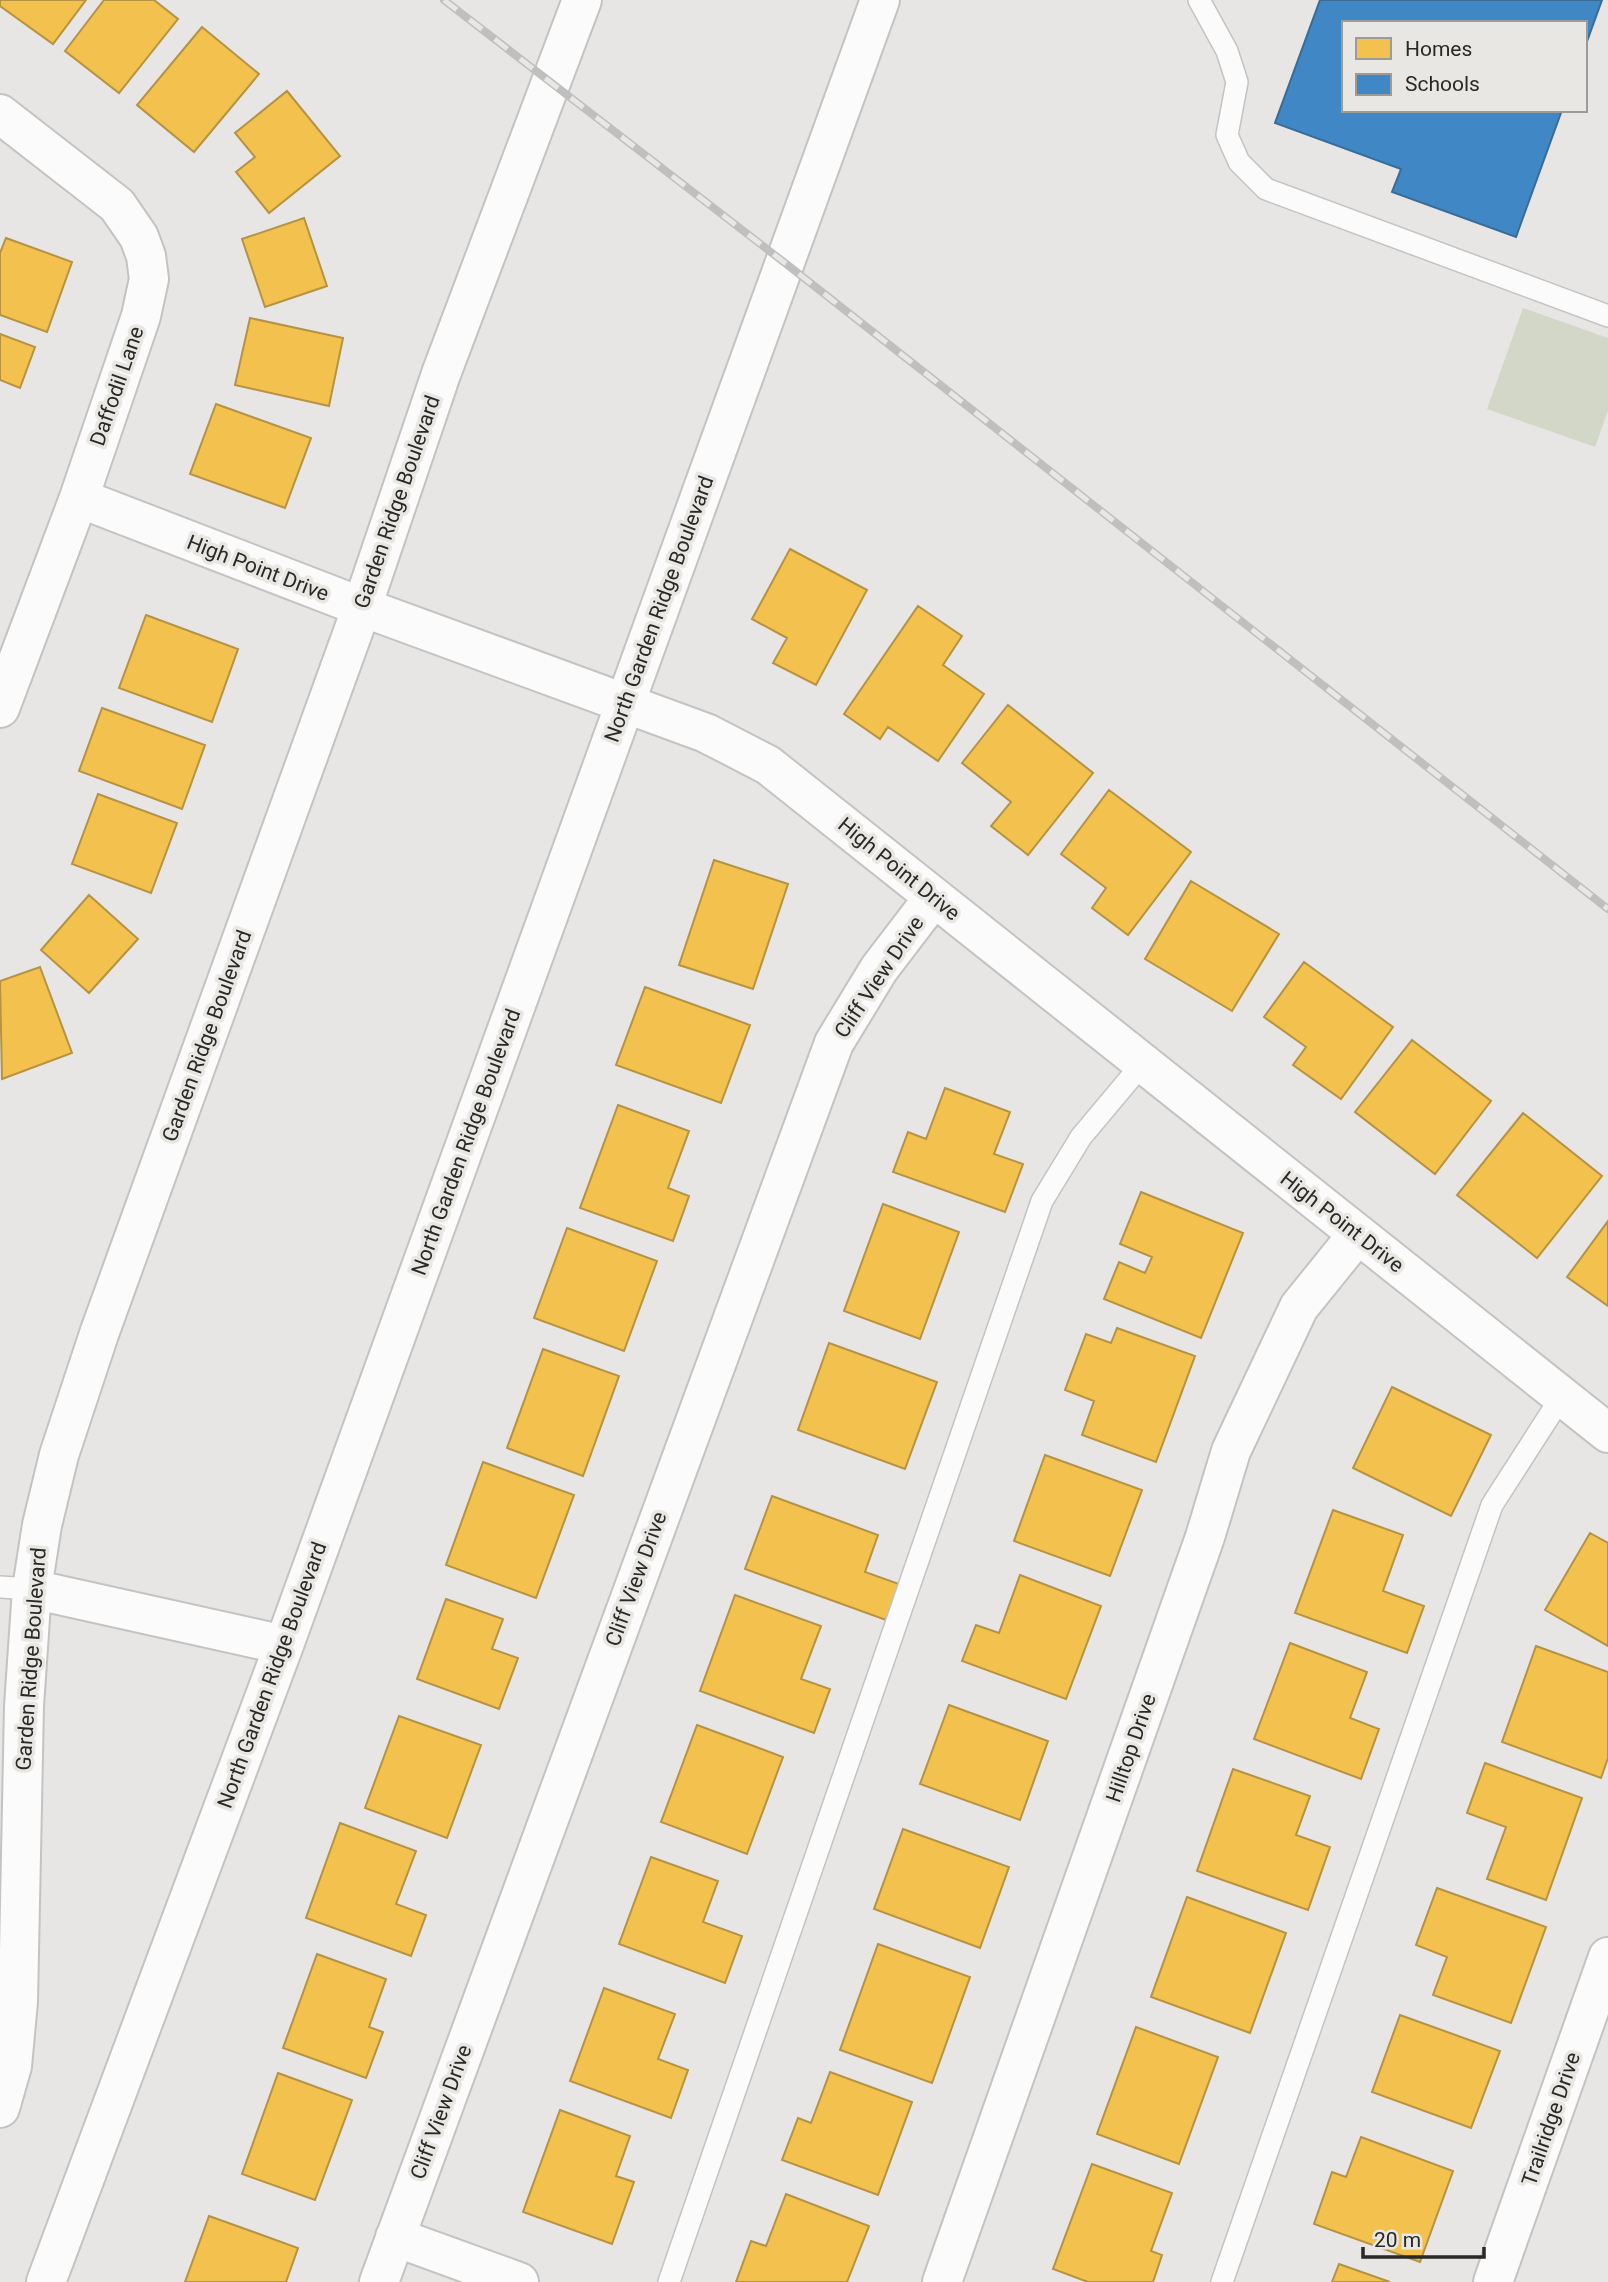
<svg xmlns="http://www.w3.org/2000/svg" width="1608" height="2282" font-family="Roboto,sans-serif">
<rect width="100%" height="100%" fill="#e8e6e4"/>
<!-- green -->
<path fill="#d3d7c7" d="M1523 308 1608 338V411L1595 447 1487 409Z"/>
<!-- homes -->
<path fill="#f2c14e" stroke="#b69342" stroke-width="2" d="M0 0H86L53 44 0 6Z
M104 0H154L178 19 119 93 65 51Z
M202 27 259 74 194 152 137 105Z
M287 91 340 156 269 213 236 172 255 157 235 133Z
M304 218 327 286 265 307 242 239Z
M6 238 72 262 47 332 0 315V253Z
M250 318 343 338 329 406 235 385Z
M0 334 35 347 20 388 0 380Z
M216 404 311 438 285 508 190 474Z
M790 549 867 590 816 685 773 663 787 638 752 619Z
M918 606 962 636 943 665 984 694 938 761 888 727 880 739 844 714Z
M146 615 238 649 212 722 119 688Z
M1008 705 1093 773 1028 855 991 826 1011 802 962 763Z
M102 708 205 745 182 809 79 771Z
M1109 790 1191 852 1128 935 1092 908 1106 888 1061 854Z
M98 794 177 823 151 893 72 864Z
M714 860 788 884 753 989 679 965Z
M1191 881 1279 934 1232 1011 1145 959Z
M89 895 138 939 89 993 41 950Z
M1304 962 1393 1027 1341 1099 1293 1065 1306 1047 1264 1017Z
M40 967 72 1053 2 1079 0 981Z
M645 987 750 1025 721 1103 616 1065Z
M1412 1040 1491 1101 1435 1174 1355 1112Z
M945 1088 1010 1112 994 1154 1023 1164 1005 1212 893 1172 908 1132 926 1139Z
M618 1105 689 1131 668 1188 689 1196 673 1241 580 1208Z
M1523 1113 1602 1176 1537 1258 1457 1195Z
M1141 1192 1243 1233 1201 1338 1104 1299 1119 1262 1145 1273 1152 1257 1120 1244Z
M883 1204 959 1232 920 1339 844 1311Z
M1608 1221V1306L1567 1277Z
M567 1228 657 1261 624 1351 534 1318Z
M1117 1328 1195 1356 1156 1462 1082 1435 1094 1401 1065 1390 1086 1334 1111 1343Z
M829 1343 937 1382 905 1469 798 1430Z
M543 1349 619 1376 583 1476 507 1448Z
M1392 1387 1491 1435 1451 1516 1353 1468Z
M1045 1455 1142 1490 1110 1576 1014 1541Z
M483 1462 574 1495 536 1598 446 1565Z
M772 1496 878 1535 865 1572 899 1584 886 1620 745 1569Z
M1333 1510 1403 1535 1383 1591 1424 1606 1407 1653 1295 1613Z
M1590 1533 1608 1543V1646L1545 1610Z
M1020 1575 1101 1606 1066 1699 962 1661 976 1625 999 1633Z
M735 1595 821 1626 801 1679 830 1689 814 1733 700 1691Z
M446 1599 503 1619 492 1649 518 1658 499 1709 417 1679Z
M1290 1643 1367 1672 1350 1718 1379 1729 1361 1779 1254 1739Z
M1536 1646 1608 1672V1758L1601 1778 1502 1742Z
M949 1705 1048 1741 1020 1820 920 1784Z
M399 1716 481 1745 447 1838 365 1808Z
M697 1725 783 1757 747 1854 661 1822Z
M1485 1763 1582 1798 1546 1900 1487 1879 1506 1827 1467 1813Z
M1233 1769 1310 1796 1296 1835 1330 1847 1308 1910 1197 1871Z
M340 1823 416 1851 396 1904 426 1915 411 1956 306 1918Z
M903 1829 1009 1867 980 1948 874 1909Z
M651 1857 718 1881 703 1922 742 1936 725 1983 619 1944Z
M1437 1888 1546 1927 1511 2023 1433 1995 1447 1957 1416 1945Z
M1187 1897 1286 1933 1250 2033 1151 1997Z
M878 1944 970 1977 932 2083 840 2050Z
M317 1954 386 1979 369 2027 383 2032 366 2078 283 2048Z
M604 1988 675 2014 658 2059 688 2070 671 2118 570 2081Z
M1400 2015 1500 2051 1471 2128 1372 2092Z
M1136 2027 1218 2057 1179 2164 1097 2134Z
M830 2072 912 2102 878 2195 782 2160 798 2118 811 2123Z
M278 2073 352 2100 315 2200 242 2174Z
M560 2110 630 2136 616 2176 634 2182 612 2244 523 2212Z
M1361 2137 1453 2171 1420 2262 1314 2224 1332 2172 1346 2177Z
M1092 2164 1172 2193 1151 2251 1162 2255 1153 2282H1088L1053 2269Z
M786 2194 869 2226 847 2282H736L751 2241 766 2246Z
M209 2216 298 2248 286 2282H185Z
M1339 2264 1390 2282H1332Z"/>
<!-- schools -->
<path fill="#3f88c5" stroke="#396c96" stroke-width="2" d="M1320 0H1602L1585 47V23H1344V110H1562L1516 237 1392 192 1401 169 1275 123Z"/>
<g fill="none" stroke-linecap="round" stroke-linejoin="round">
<!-- service casing -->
<g stroke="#c4c3c1" stroke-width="24">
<path id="service" d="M1199 0 1227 51 1237 82 1227 135 1239 162 1266 189 1608 316
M0 1587 32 1589
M669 2282 1042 1201 1081 1137 1143 1063
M1222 2282 1492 1505 1562 1396"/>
</g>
<!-- minor casing -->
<g stroke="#c4c3c1" stroke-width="42">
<path id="minor" d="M0 114 117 205 139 237 146 256 149 279 141 316 79 498 0 708
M79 498 362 607 706 733 768 765 1608 1433
M395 2237 519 2282
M379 2282 834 1043 879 969 934 897
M942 2282 1205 1537 1231 1451 1299 1307 1358 1234
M1493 2282 1608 1957"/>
</g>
<!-- secondary casing -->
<g stroke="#c4c3c1" stroke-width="42">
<path id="secondary" d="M32 1589 284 1645
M0 2108 12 2066 18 2002 24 1706 32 1589 42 1525 59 1455 99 1334 362 607 441 374 582 0
M46 2282 284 1645 880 0"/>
</g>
<!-- service -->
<use href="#service" stroke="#fcfbfb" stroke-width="21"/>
<!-- minor -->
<use href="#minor" stroke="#fcfbfb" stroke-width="38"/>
<!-- secondary -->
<use href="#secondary" stroke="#fcfbfb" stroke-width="38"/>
<!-- rail casing -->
<g stroke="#bfbfbf" stroke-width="8">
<path id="rail" d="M444 0 785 263 1608 909"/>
</g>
<!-- rail -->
<use href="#rail" stroke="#e9e7e3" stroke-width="5" stroke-dasharray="16" stroke-linecap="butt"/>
</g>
<g text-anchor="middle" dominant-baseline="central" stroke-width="7" stroke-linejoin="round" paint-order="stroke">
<!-- street labels -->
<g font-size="21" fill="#2a2927" stroke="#e9e7e3">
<text transform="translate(117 386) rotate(-71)">Daffodil Lane</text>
<text transform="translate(397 502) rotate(-71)">Garden Ridge Boulevard</text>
<text transform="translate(258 568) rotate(21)">High Point Drive</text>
<text transform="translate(659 609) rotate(-70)">North Garden Ridge Boulevard</text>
<text transform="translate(899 869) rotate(39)">High Point Drive</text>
<text transform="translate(879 977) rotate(-56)">Cliff View Drive</text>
<text transform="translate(207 1036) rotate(-70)">Garden Ridge Boulevard</text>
<text transform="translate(466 1142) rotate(-70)">North Garden Ridge Boulevard</text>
<text transform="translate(1342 1222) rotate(38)">High Point Drive</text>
<text transform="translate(636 1579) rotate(-70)">Cliff View Drive</text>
<text transform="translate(31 1659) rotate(-86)">Garden Ridge Boulevard</text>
<text transform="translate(272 1675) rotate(-70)">North Garden Ridge Boulevard</text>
<text transform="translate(1131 1748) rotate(-71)">Hilltop Drive</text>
<text transform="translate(441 2112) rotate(-70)">Cliff View Drive</text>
<text transform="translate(1551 2119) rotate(-71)">Trailridge Drive</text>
</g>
</g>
<!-- legend -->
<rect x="1342" y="21" width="245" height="91" fill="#e9e7e3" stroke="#9d9b98" stroke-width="2"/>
<rect x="1356" y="38" width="35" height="21" fill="#f2c14e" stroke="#9d9b98" stroke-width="2"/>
<text x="1405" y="56" font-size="21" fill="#2a2927">Homes</text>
<rect x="1356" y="74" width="35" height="21" fill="#3f88c5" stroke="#9d9b98" stroke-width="2"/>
<text x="1405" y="91" font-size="21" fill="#2a2927">Schools</text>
<!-- scale -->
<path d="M1363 2247v10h121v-10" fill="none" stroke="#2a2927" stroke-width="3.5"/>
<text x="1374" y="2247" font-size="21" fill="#2a2927" stroke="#e9e7e3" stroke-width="5" paint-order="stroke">20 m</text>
</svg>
